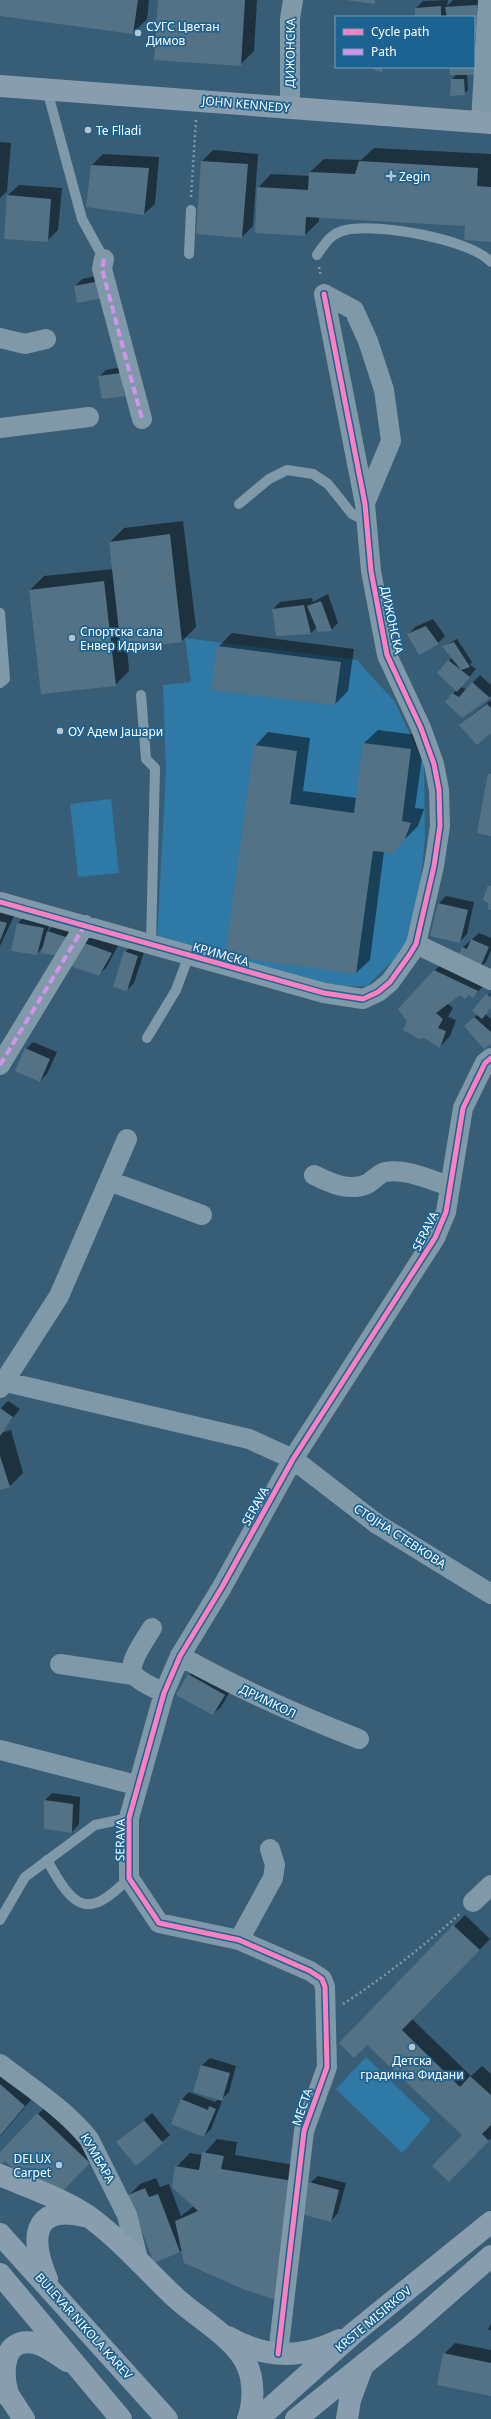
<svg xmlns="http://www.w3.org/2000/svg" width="491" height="2419" font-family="'Noto Sans',sans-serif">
<rect width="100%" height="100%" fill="#385d76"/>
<!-- green -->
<path fill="#2e79a6" d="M185 638 357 660 395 702 424 765 425 839 420 885 405 949 367 986 326 987 157 941 166 770 163 685 191 682Z
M111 799 119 873 78 877 70 804Z
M366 2057 431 2120 402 2153 336 2089Z"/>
<!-- shadow -->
<path fill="#0007" d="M0 0H149L147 19 133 33 0 15Z
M159 0H257L254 51 240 65Z
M448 0 447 6 453 0H484L474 31V17H416V8L423 1Z
M484 38 483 66 467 74 468 90 464 94 452 79 457 74 450 67H474V39Z
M0 142 11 143 7 191 0 198Z
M374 148 491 154V241L466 225 319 217V221L305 235 258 188 271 174 310 176V172L324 159 361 160Z
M213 150 258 154 253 226 242 237 202 161Z
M103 154 159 157 155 204 144 214 88 206 92 165Z
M19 185 62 188 58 230 47 241 8 195Z
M107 274 110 290 75 286 82 279Z
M128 366 131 388 124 395 99 377 106 370Z
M183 521 196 627 182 641 127 647 129 671 115 685 30 590 44 576 113 569 110 542 124 528Z
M328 594 338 623 331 630 317 627 311 633 277 635 273 609 280 602 312 598 313 602Z
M433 619 445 636 438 643 408 635 415 627Z
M232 633 354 649 348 691 335 704 218 647Z
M457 639 472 662 470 665 476 669 461 687 466 689 480 675 491 685V696L463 717 453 694 456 690 439 673 452 657 444 646Z
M491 700V732L461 725 468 718Z
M378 730 425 736 415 808 424 809 418 826 392 852 384 851 370 960 356 973 255 746 268 732 310 738 303 791 357 798 364 743Z
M446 896 474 902 467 934 460 942 439 903Z
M0 912 14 916 0 946Z
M25 916 50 921 48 931 55 924 75 930 66 947H43L37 954 18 923Z
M479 933 491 938V950L486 962 479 969 462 948Z
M87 935 118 946 106 968 98 975 67 964Z
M132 945 145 949 134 983 127 990 125 952Z
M445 960 484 986 473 996 460 993 447 1003 453 1008 448 1017 456 1020 450 1036 440 1047 424 1037 434 971Z
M490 992 491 1007 485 1014 491 1019V1043L472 1019 478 1014Z
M33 1042 57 1052 47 1074 40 1081 26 1049Z
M8 1401 20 1409 1 1433 11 1430 23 1473 9 1487 0 1489V1409Z
M196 1668 232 1688 221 1707 213 1714 189 1675Z
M52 1793 80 1797 79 1824 72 1832 45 1800Z
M465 1915 490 1939 412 2019 471 2076 482 2066 491 2074V2138L460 2170 463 2135 368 2043H340Z
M210 2058 236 2066 229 2092 220 2101H222L211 2129 204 2136 172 2123 182 2099 189 2092 215 2102 218 2099 194 2092 202 2065Z
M0 2065 35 2095 0 2137Z
M49 2103 100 2152 68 2185 27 2166 5 2160 0 2164V2153Z
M152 2113 170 2135 136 2164 125 2135Z
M217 2139 237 2142 235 2155 306 2167 290 2285 182 2249 180 2252 129 2195 140 2184 156 2178 160 2187 169 2184 181 2216 194 2206 176 2167 190 2153 203 2155Z
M318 2176 346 2183 338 2213 331 2221 310 2183Z
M491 2324V2331L488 2329Z
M455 2343 491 2350V2395L444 2354Z"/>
<!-- building -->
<path fill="#547286" d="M0 0H138L133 34 0 16Z
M158 0H245L241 66 154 60Z
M346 0H375V4Z
M477 5 479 32H474V17H447L445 7Z
M441 6V17H415V8Z
M474 45H477L476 75H450L449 67H474Z
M373 67H383L382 72 374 70Z
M451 79H464L465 95 450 96Z
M201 161 248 164 242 238 196 234Z
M359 161 478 168 477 186 491 187V242L464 240 465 226 306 217 305 236 255 233 257 187 308 190 309 172 355 174Z
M91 165 149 168 144 215 86 207Z
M7 195 51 199 48 242 4 239Z
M100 281 103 298 77 303 74 286Z
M121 373 125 396 102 399 98 376Z
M170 534 182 642 121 649 109 542Z
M104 581 116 686 41 694 29 590Z
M321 601 332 631 318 632 307 606Z
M304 605 311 634 276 636 272 609Z
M426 626 439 644 419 655 407 634Z
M454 642 470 667 461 670 470 677 457 692 437 673 448 660 461 670 442 646Z
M217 646 341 662 335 705 211 690Z
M472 682 490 698 462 718 445 702 452 693 459 697Z
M487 704 491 708V733L477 745 459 725Z
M363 743 411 749 402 821 411 823 404 841 393 853 373 851 356 974 225 956 254 745 297 751 290 804 354 813Z
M488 773 491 774V836L477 833Z
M488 885 491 886V910L487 909 489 904 483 900Z
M438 903 468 910 460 943 430 936Z
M0 921 7 923 0 941Z
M17 923 44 928 37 955 11 951Z
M47 931 69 938 59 956 41 953Z
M471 939 489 947 479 970 456 961 462 947 467 949Z
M79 941 112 953 99 976 65 964Z
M124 951 138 956 127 991 113 987Z
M434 970 478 991 473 998 469 995 465 999 460 995 436 1013 443 1019 438 1028 446 1031 440 1048 424 1038 419 1039 403 1030 407 1021 398 1009Z
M486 994 491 997V1008L482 1019 472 1011Z
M474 1017 491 1032V1044L484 1049 464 1026Z
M25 1048 50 1059 40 1082 15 1071Z
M0 1408 13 1417 0 1436Z
M0 1456 10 1487 0 1490Z
M188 1674 225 1695 213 1715 176 1695Z
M44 1800 73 1804 72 1833 44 1829Z
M453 1925 480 1950 402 2030 460 2087 470 2076 491 2095V2125L482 2134 489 2141 449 2182 432 2166 462 2135 367 2045 354 2058 339 2043Z
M201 2065 230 2073 222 2101 193 2092Z
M0 2084 25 2106 0 2136Z
M181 2099 208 2110 209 2106 216 2109 204 2137 171 2124Z
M37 2113 90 2163 57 2197 27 2168 20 2175 5 2161 0 2166V2152Z
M144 2120 163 2143 136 2166 116 2142Z
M202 2152 224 2156 221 2169 293 2181 277 2300 245 2290 184 2263 175 2221 198 2211 172 2187 175 2166 199 2170Z
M309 2182 339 2190 331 2222 301 2214Z
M145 2188 149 2197 158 2194 180 2252 154 2263 128 2195Z
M443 2353 491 2363V2396L437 2385Z"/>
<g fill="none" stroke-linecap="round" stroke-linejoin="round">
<!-- path -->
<path stroke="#7f99a9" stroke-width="2.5" stroke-dasharray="2 3" stroke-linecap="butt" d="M191 197 196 120
M319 267 321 277
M343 2004C385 1977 423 1946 461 1913"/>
<!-- lane -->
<path stroke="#7f99a9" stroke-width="10" d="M47 90 82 219 104 259
M189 254 191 210
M317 255C325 243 331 233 346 230 377 223 470 239 491 262
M239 504 269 479 287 470 313 474 328 484 352 514 368 522
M0 613 5 679 0 683
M141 695 146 759 155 768 151 944
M147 1038 176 990 189 955
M47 1860C73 1907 86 1922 129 1878
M0 1920 25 1877 95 1825 129 1818"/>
<!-- street -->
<path stroke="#7f99a9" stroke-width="20" d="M290 107V19L293 0
M481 122 488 0
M104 259 102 269 142 419
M324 294 354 310 368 341 384 390 391 441 365 503
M0 338 25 344 46 339
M0 428 89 417
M0 902 324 993 363 999 378 992 390 982 410 954 416 944 434 866 440 826 439 790 434 764 421 728 387 655 371 571 365 504 324 294
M416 944 491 980
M0 1065 85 925
M314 1175C330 1183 349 1192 367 1184 373 1181 378 1174 385 1172 406 1168 430 1180 450 1186
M109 1181 202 1215
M6 1382 249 1439 293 1459 377 1524 491 1594
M0 1388 59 1296 127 1139
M152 1628C147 1637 125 1666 134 1675 141 1683 155 1688 164 1693
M180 1656C237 1688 298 1715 359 1739
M60 1664 133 1675
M0 1750 136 1785
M473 1902 491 1885
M239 1940 273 1878 275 1865 270 1849
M0 2064C30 2087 65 2109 89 2139L127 2215 139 2263
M278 2354 304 2131 327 2067 325 1987 322 1979 310 1971 239 1940 159 1923 129 1878V1818L164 1693 180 1656 222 1587 293 1459 435 1238 446 1212 463 1108 485 1063 491 1058"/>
<!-- secondary -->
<path stroke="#889eae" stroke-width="22" d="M0 86 491 123
M0 2175C30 2188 61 2198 88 2216 120 2239 148 2272 177 2299 198 2318 236 2339 247 2365 254 2380 254 2404 248 2419
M0 2234 167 2419
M0 2274 121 2419
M47 2279C31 2242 30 2203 84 2216
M228 2337C266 2359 301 2359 340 2340
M2 2385 24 2419
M9 2397C2 2376 0 2336 35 2343 47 2346 57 2354 67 2361
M258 2419 355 2332 491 2222
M296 2419 409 2328 491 2256
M347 2419 350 2400 363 2365"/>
<!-- quiet -->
<path stroke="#d193ec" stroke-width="4" stroke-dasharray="8 4" stroke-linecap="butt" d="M104 259 102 269 142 419
M0 1065 85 925"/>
<!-- cycleway casing -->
<g stroke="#1d6391" stroke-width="8">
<path id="cycleway" d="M0 902 324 993 363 999 378 992 390 982 410 954 416 944 434 866 440 826 439 790 434 764 421 728 387 655 371 571 365 504 324 294
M278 2354 304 2131 327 2067 325 1987 322 1979 310 1971 239 1940 159 1923 129 1878V1818L164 1693 180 1656 222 1587 293 1459 435 1238 446 1212 463 1108 485 1063 491 1058"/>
</g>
<!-- cycleway -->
<use href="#cycleway" stroke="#ff80c0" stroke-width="5"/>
</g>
<!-- markers -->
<g fill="#b9c6cf" stroke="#1d6391" stroke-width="1.5">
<circle cx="138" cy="33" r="4"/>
<circle cx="88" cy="130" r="4"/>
<path d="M389 170h4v4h4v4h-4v4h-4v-4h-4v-4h4z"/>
<circle cx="72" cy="638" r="4"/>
<circle cx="60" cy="731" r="4"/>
<circle cx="412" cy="2047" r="4"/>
<circle cx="59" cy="2165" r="4"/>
</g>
<g text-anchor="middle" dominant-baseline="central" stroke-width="3.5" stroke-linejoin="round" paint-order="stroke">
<!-- poi labels -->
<g font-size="12" fill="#fff" stroke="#1d6391" text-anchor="start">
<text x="146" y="26">СУГС Цветан<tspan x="146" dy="14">Димов</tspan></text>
<text x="96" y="130">Te Flladi</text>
<text x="399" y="176">Zegin</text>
<text x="80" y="631">Спортска сала<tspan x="80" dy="14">Енвер Идризи</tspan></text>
<text x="68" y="731">ОУ Адем Јашари</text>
<text x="412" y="2060" text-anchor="middle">Детска<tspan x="412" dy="14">градинка Фидани</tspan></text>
<text x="51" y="2158" text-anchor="end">DELUX<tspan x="51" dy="14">Carpet</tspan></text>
</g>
<!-- street labels -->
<g font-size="12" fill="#fff" stroke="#1d6391">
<text transform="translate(290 53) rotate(-89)">ДИЖОНСКА</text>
<text transform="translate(246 104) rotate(5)">JOHN KENNEDY</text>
<text transform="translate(392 620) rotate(78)">ДИЖОНСКА</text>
<text transform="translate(221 954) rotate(16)">КРИМСКА</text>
<text transform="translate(425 1231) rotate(-63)">SERAVA</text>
<text transform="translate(255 1506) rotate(-61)">SERAVA</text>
<text transform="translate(400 1536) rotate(33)">СТОЈНА СТЕВКОВА</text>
<text transform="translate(268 1701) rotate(26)">ДРИМКОЛ</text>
<text transform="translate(120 1840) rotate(-89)">SERAVA</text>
<text transform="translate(302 2107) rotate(-71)">МЕСТА</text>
<text transform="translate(98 2158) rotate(60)">КУМБАРА</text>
<text transform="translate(373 2319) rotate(-40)">KRSTE MISIRKOV</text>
<text transform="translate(84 2326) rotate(48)">BULEVAR NIKOLA KAREV</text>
</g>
</g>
<!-- legend -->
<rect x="335" y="16" width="140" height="52" fill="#1d6391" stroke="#77a1bd"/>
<rect x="343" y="29" width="20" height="6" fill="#ff80c0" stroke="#77a1bd"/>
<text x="371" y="36" font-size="12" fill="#ffffff">Cycle path</text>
<rect x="343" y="49" width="20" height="6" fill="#d193ec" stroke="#77a1bd"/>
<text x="371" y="56" font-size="12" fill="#ffffff">Path</text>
</svg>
